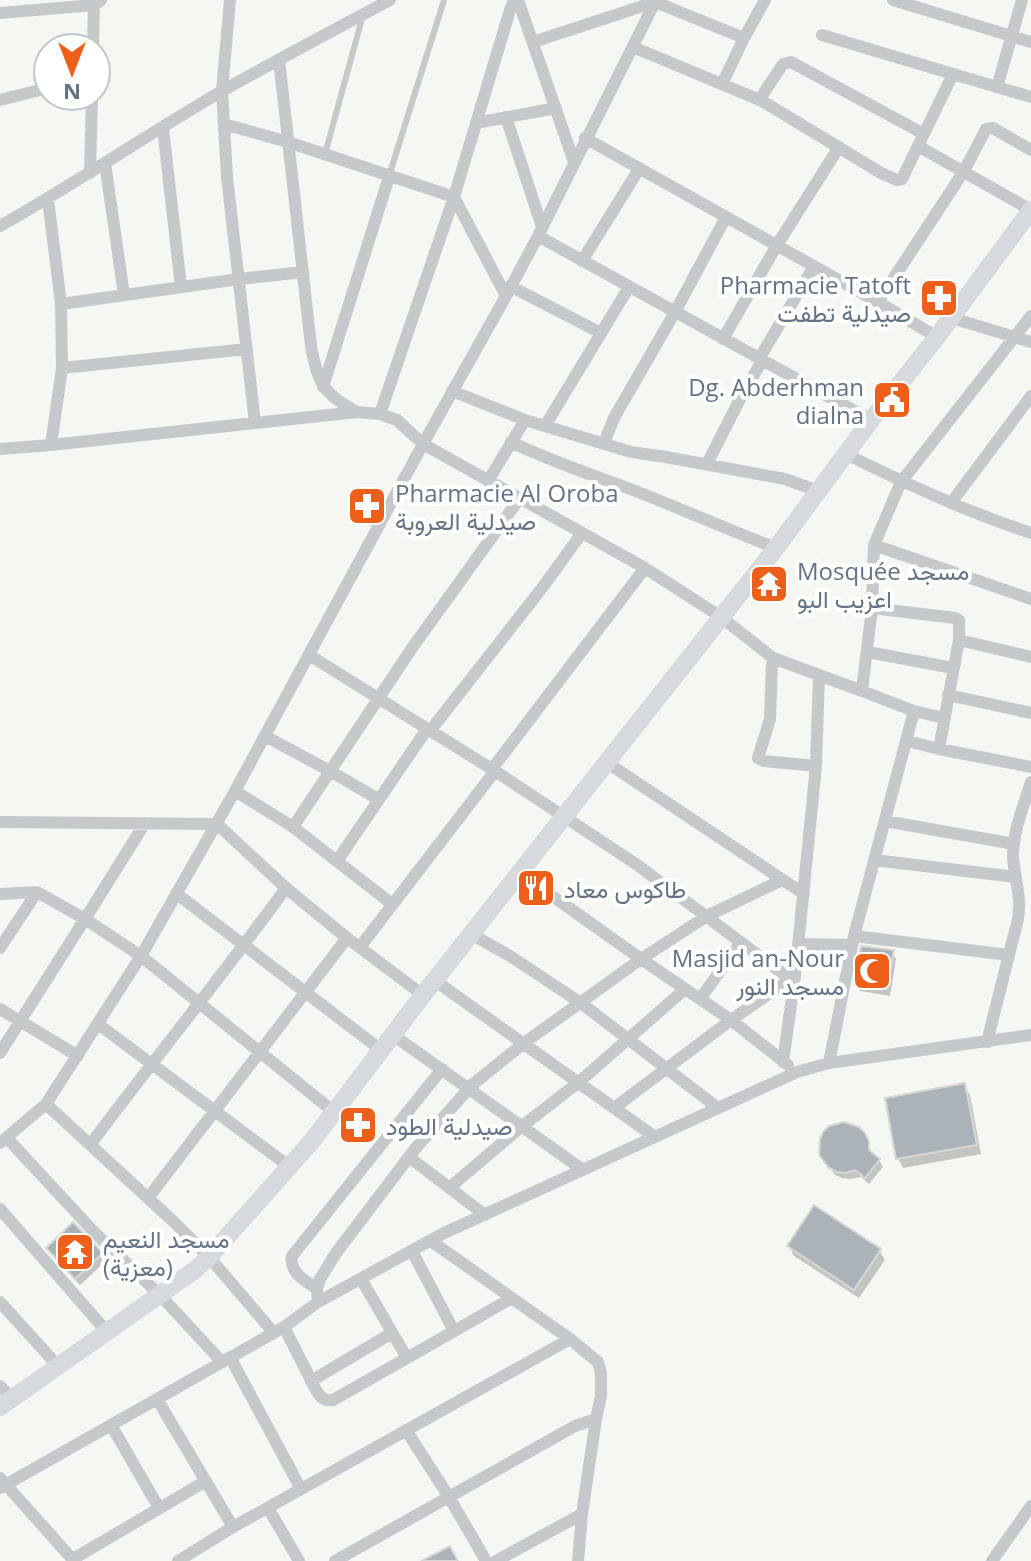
<svg xmlns="http://www.w3.org/2000/svg" width="1031" height="1561" font-family="'Open Sans',Vazirmatn,sans-serif">
<rect width="100%" height="100%" fill="#f6f6f2"/>
<!-- shadow -->
<path fill="#0003" d="M892 952 896 959 890 996 860 991 856 984Z
M964 1086 970 1095 981 1154 903 1168 898 1158Z
M868 1142 872 1155 879 1160 883 1167 869 1184 861 1177 850 1179 842 1178 835 1175 826 1162Z
M73 1225 102 1254 106 1261 80 1285 52 1255 48 1248Z
M789 1246 879 1250 885 1260 859 1298 794 1256Z"/>
<!-- building -->
<path fill="#abb3b9" stroke="#d7d8d5" stroke-width="2" d="M861 946 894 950 887 989 854 984Z
M965 1083 977 1145 896 1159 885 1098Z
M844 1122 859 1127 865 1133 869 1141V1150L880 1159 865 1178 855 1170 846 1173 837 1172 829 1168 819 1155 820 1139 823 1132 829 1126Z
M814 1205 881 1249 854 1290 787 1246Z
M73 1222 103 1253 75 1279 46 1248Z
M450 1546 458 1561H421Z"/>
<g fill="none" stroke-linecap="round" stroke-linejoin="round">
<!-- lane -->
<path stroke="#c5c9cc" stroke-width="6" d="M325 154 363 15
M389 176 444 0"/>
<!-- street -->
<path stroke="#c5c9cc" stroke-width="12" d="M230 0 222 91 227 177 255 423
M518 0 574 162
M893 0 1031 42
M0 13 94 5 101 0
M822 35 1031 97
M533 42 655 2 744 38 765 0
M633 47 762 101 881 173 897 180 902 179 953 74
M93 48 94 5
M279 59 311 346C318 383 323 394 357 412
M722 84 744 38
M997 87 1022 0
M0 100 48 88
M759 100 783 64 791 62 924 134
M506 117 542 227
M476 123 556 108
M224 124 288 142 454 197 506 296
M163 128 181 287
M585 138 878 302 937 337
M918 146 1031 210
M105 163 124 295
M90 173 92 96
M48 199 61 304 62 368 51 445
M0 226C76 183 148 134 224 90 279 59 334 30 390 0
M538 236 871 420
M582 261 639 169
M510 286 601 333
M878 302 964 171 986 129 993 128 1031 150
M61 304 239 279 303 272
M952 318 1031 342
M723 339 777 245 839 147
M759 359 814 266
M62 368 247 349
M323 387 389 177
M452 391 525 420 631 452 666 457 785 479 818 491
M380 414 454 197 510 10 514 0
M545 426 629 287
M511 442C552 462 596 476 638 492 684 510 729 530 776 548
M604 443 614 418 675 312 726 217
M0 449 51 445 357 412 380 414 397 420 423 444 645 568 721 617 773 658 862 691 872 608 874 545 901 482 1031 316
M846 454C906 484 967 512 1031 533
M707 464 740 399 762 361
M488 481 525 420
M951 503 1031 396
M874 545 1031 599
M872 608 955 618 959 620V640L1031 657
M868 652 953 668
M309 655 495 771
M772 664 770 719 758 758 764 761 816 766 795 976 783 1062
M948 695 1031 713
M914 711 944 718
M430 731 542 588 582 533
M265 736 330 771 378 799
M907 741 939 749 1031 767
M939 749 959 640
M606 762 804 894
M816 766 819 675
M492 769 645 568
M235 791 293 827 392 904
M885 821 1014 844
M0 822 217 824 286 888 347 938 423 995
M145 823 85 919 141 956 334 1112
M293 827 412 648 520 498
M874 860 1016 877
M337 861 427 729
M517 876 558 900 641 959 731 1020 788 1065
M0 894 37 892 85 919 0 1053
M177 894 381 1050
M471 934 510 956 581 1003 718 1108
M854 936 1009 955
M799 944 852 945
M360 947 495 771 636 864 790 979
M0 948 37 892
M434 980 655 1137
M700 999 741 942
M0 1009 78 1056
M98 1024 290 1167
M393 1035 583 1170
M987 1042 1018 919C1022 894 1014 880 1013 856 1013 831 1024 805 1031 782
M829 1063 854 936 914 711 862 691
M46 1104 175 1223 209 1257 274 1333
M614 1108 731 1020 795 976
M7 1138 95 1233 160 1295 222 1362
M0 1143 46 1104 141 956 235 791 423 444 506 296 538 236 656 0
M90 1145C155 1058 223 975 286 888
M409 1157 485 1215
M449 1188 521 1127 579 1082 685 989
M148 1198 347 938
M0 1209 107 1332
M412 1251 454 1331
M317 1289C305 1280 289 1273 292 1256L442 1069
M0 1302 58 1366
M318 1302 317 1289 320 1279 336 1253 415 1149 472 1085 524 1043 641 959 707 916 782 880
M284 1327 316 1390C321 1398 324 1401 333 1400L407 1358 361 1279
M230 1357 301 1489
M407 1358 512 1298
M311 1381 392 1333
M0 1386 12 1398
M157 1399 233 1527
M111 1425 159 1508
M406 1430 449 1497 486 1561
M0 1478 74 1561
M0 1488 284 1327 318 1302 442 1234 797 1072 829 1063 1031 1035
M268 1508 299 1561
M73 1559 206 1481
M178 1561 233 1527 570 1339
M335 1561 575 1426 596 1419 601 1396V1373L598 1362 570 1339 431 1241
M496 1561 582 1514 596 1419
M578 1561 582 1514
M992 1561 1031 1506"/>
<!-- secondary -->
<path stroke="#d6dadf" stroke-width="18" d="M0 1407 195 1270 209 1257 312 1141 423 995 776 548 871 420 937 337 1031 210"/>
</g>
<!-- icons -->
<defs>
<g id="pharmacy-square" transform="scale(2)"><rect x="-9" y="-9" width="18" height="18" rx="4" fill="#ee601a" stroke="#fff"/><path d="M-2-6h4v4h4v4h-4v4h-4v-4h-4v-4h4Z" fill="#fff"/></g>
<g id="civic-square" transform="scale(2)"><rect x="-9" y="-9" width="18" height="18" rx="4" fill="#ee601a" stroke="#fff"/><path d="M-.6-6.5H3V-4.5H.6V-3L4-1V1h2V6H-6V1h2V-1L-.6-3ZM-1.2 2.5V6h2.4V2.5Z" fill="#fff"/></g>
<g id="temple-square" transform="scale(2)"><rect x="-9" y="-9" width="18" height="18" rx="4" fill="#ee601a" stroke="#fff"/><path d="M0-6L5-2H3V0L6.5 2.5H4V6H1.5V3h-3V6H-4V2.5H-6.5L-3 0V-2H-5Z" fill="#fff"/></g>
<g id="restaurant-square" transform="scale(2)"><rect x="-9" y="-9" width="18" height="18" rx="4" fill="#ee601a" stroke="#fff"/><path d="M-5-6h1v4h1v-4h1v4h1v-4h1v5L-1.5 .5V6h-2V.5L-5-1ZM5-6V6H3V1.5H1.5Q1.5-4 5-6Z" fill="#fff"/></g>
<g id="mosque-square" transform="scale(2)"><rect x="-9" y="-9" width="18" height="18" rx="4" fill="#ee601a" stroke="#fff"/><path d="M3.5-4.9A6 6 0 1 0 3.5 4.9A5 5 0 1 1 3.5-4.9Z" fill="#fff"/></g>
</defs>
<g fill-rule="evenodd">
<use href="#pharmacy-square" x="939" y="298"/>
<use href="#civic-square" x="892" y="400"/>
<use href="#pharmacy-square" x="367" y="506"/>
<use href="#temple-square" x="769" y="584"/>
<use href="#restaurant-square" x="536" y="888"/>
<use href="#mosque-square" x="872" y="971"/>
<use href="#pharmacy-square" x="358" y="1125"/>
<use href="#temple-square" x="75" y="1252"/>
</g>
<g text-anchor="middle" dominant-baseline="central" stroke-width="8" stroke-linejoin="round" paint-order="stroke">
<!-- poi labels -->
<g font-size="24" fill="#637385" stroke="#fff" text-anchor="start">
<text x="911" y="284" text-anchor="end">Pharmacie Tatoft<tspan x="911" dy="28">صيدلية تطفت</tspan></text>
<text x="864" y="386" text-anchor="end">Dg. Abderhman<tspan x="864" dy="28">dialna</tspan></text>
<text x="395" y="492">Pharmacie Al Oroba<tspan x="395" dy="28">صيدلية العروبة</tspan></text>
<text x="797" y="570">Mosquée مسجد<tspan x="797" dy="28">اعزيب البو</tspan></text>
<text x="564" y="888">طاكوس معاد</text>
<text x="844" y="957" text-anchor="end">Masjid an-Nour<tspan x="844" dy="28">مسجد النور</tspan></text>
<text x="386" y="1125">صيدلية الطود</text>
<text x="103" y="1238">مسجد النعيم<tspan x="103" dy="28">(معزية)</tspan></text>
</g>
</g>
<!-- north arrow -->
<g transform="translate(72 72) rotate(180)"><circle r="38" fill="#ffffff" stroke="#c1c7ce" stroke-width="2"/>
<path d="M0-6L14 30L0 20L-14 30Z" fill="#ee601a"/>
<text y="-12" font-size="22" font-weight="bold" text-anchor="middle" fill="#637385">N</text>
</g>
</svg>
